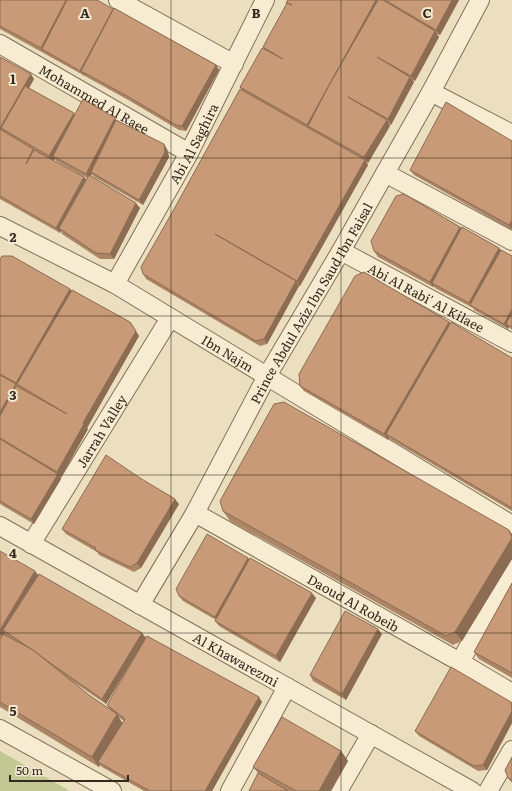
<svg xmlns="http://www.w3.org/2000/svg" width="512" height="791" font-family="Literata,serif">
<rect width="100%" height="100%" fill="#ebdfbf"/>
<!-- green -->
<path fill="#c1c894" d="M0 751 70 791H0Z"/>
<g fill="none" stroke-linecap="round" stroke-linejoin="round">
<!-- minor casing -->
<g stroke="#837058" stroke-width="20">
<g id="minor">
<path d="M118 0 234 64"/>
<path id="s1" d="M0 44 189 153"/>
<path d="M431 92 512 134"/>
<path d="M385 173 512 241"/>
<path id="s2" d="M0 226 115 284 512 525"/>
<path id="s3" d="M341 251 512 343"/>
<path id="s4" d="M115 284 189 153 265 0"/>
<path id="s5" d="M195 513 460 662 512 693"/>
<path id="s6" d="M0 526 472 791"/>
<path id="s7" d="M31 544 170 318"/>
<path id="s8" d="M140 605 195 513 267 376 341 251 431 92 480 0"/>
<path d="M460 662 512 569"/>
<path d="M0 729 112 791"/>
<path d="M230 791 287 687"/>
<path d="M338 791 371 734"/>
<path d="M488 791 512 750"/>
</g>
</g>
<!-- minor -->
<use href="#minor" stroke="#f7ecd2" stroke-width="18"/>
</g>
<!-- wall -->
<path fill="#ac8466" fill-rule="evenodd" d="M0 0 113 9 216 65 219 70 186 131 179 130 130 101 0 29Z
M288 0H459L440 35 436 34 439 37 415 81 413 80 414 82 391 125 389 123 390 126 368 163 366 162 368 165 300 286 298 285 299 286 267 344 260 346 146 279 143 274 173 211 241 89 240 87 264 48 263 47 287 3 286 2Z
M0 57 34 79 29 88 75 115 116 120 167 149 169 157 143 205 94 177 92 174 91 176 140 208 114 259H100L62 234 61 231 60 233 0 199ZM55 159 56 161 87 178 86 180 84 177 53 161Z
M512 141V230L414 175 410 170Z
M460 227 461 228 499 248 501 250 512 256V330L509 327 508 329 474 310 473 308 435 288 434 286 433 287 378 257 374 251Z
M0 259 70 289 72 291 130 322 139 336 87 428 88 429 61 477 59 476 61 479 34 524 0 504Z
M449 322 450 323 512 358V511L390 439 389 438 388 440 304 391 300 386Z
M179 504 141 568 134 572 99 555 97 552 66 534 62 529Z
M223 511 512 534V559L462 641 453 645 230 521Z
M0 551 38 576 142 633 146 638 106 704 69 679 89 695 110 710 107 705 262 702 212 791H144L102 767 100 765 99 767 0 707V636L1 637H2L0 636ZM117 716 124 721 122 723Z
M248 558 249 559 316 598 280 662 219 626 215 621 216 620 183 601 179 596Z
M512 583V678L479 659 474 652Z
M382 634 346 700 313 681 310 675Z
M511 702 512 703V723L487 770 478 771 419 736 415 731Z
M341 751 348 761 331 791H249L258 773 253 767Z
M512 757V783L508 778Z"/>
<!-- shaded-wall -->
<path fill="#8c6c53" d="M66 0H72L42 49 44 54 41 48Z
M376 0H380L308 126 311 130V131L307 125Z
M452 0H459L440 35 436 30Z
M113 9 116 14 81 71 84 75V76L80 71Z
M435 31 439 37 415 81 411 76Z
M216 65 219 70 186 131 182 126Z
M31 74 34 79 5 131 1 128 4 133 0 130V128Z
M410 77 414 82 391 125 388 119Z
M74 113 77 118 53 156 55 159 53 161 49 156Z
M115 118 118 123 91 172 92 174 90 179 86 174Z
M387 120 390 126 368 163 364 157Z
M164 144 167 149 169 157 143 205 139 200Z
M365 160 368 165 300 286 297 281Z
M84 177 88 182 59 228 61 231 60 233 56 228Z
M136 203 140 208 114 259 110 254Z
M512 220V229L509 225Z
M460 227 464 232 432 283 434 286 433 287 430 282Z
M499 248 503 253 470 305 473 308 469 303Z
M296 281 299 286 267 344 264 339Z
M70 289 74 294 18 385 16 383Z
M512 309V321L506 324 509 327 508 329 504 324Z
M130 322 139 336 87 428 88 429 61 477 57 472 83 423Z
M449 322 452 327 386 434 389 438 388 440 384 434Z
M16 384 19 390 0 424V412Z
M58 474 61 479 34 524 31 519Z
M175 499 179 504 141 568 137 563Z
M509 530 512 534V559L462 641 455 632Z
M248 558 252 563 218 622 215 617Z
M35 571 39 576 3 630 5 633 2 637 0 634V630Z
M312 593 316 598 280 662 276 656Z
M378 629 382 634 346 700 342 694Z
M142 633 146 638 106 704 102 699Z
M259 697 262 702 212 791H205Z
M512 711V723L487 770 483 765Z
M117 714 123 724 98 762 100 765 99 767 92 757Z
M341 751 348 761 331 791H319Z"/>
<!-- building -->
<path fill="#c89a77" stroke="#8c6c53" d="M0 0H66L41 48 0 26Z
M67 0H97L113 9 80 71 42 49Z
M288 0H376L307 125 240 87 262 48 283 59 263 47 287 3 292 5 286 2Z
M378 0H383L435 31 411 76 377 57 410 77 388 119 348 97 387 120 364 157 308 126 328 87Z
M385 0H452L436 30Z
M114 8 216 65 182 126 176 125 127 96 81 71Z
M0 57 31 74 0 128Z
M25 86 74 113 49 156 1 128Z
M240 89 365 160 297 281 215 234 296 281 264 339 256 341 143 274 141 267 173 211Z
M83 99 115 118 86 174 53 156Z
M446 102 512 141V220L509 225 410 170Z
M116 120 164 144 165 152 139 200 91 172Z
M0 129 33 149 26 164 34 150 84 177 56 228 0 196Z
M89 175 136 203 110 254 96 253 59 228Z
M404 194 460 227 430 282 374 251 371 241 396 196Z
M462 227 499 248 469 303 432 283Z
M501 250 512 256V309L504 324 470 305Z
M2 256H12L70 289 16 383 0 374V259Z
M364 272 449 322 384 434 300 386 299 374 355 276Z
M72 290 130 322 136 331 83 423 84 424 57 472 0 438V416L16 386 67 414 17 384Z
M512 313V327L506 324Z
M451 322 512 358V508L386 434Z
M0 375 16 384 0 412Z
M284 402 509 530 512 538 455 632 446 636 223 511 220 501 274 404Z
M0 439 58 474 31 519 0 501Z
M106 455 140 478 175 499 137 563 130 567 95 550 96 548 62 529Z
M207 534 248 558 215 617 179 596 176 589Z
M0 551 35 571 0 630Z
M250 558 312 593 276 656 215 621Z
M39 574 142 633 102 699 46 660 33 650 25 645 3 630Z
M512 583V673L474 652Z
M345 611 378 629 342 694 310 675Z
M3 634 33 650 89 695 117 714 92 757 0 702V639Z
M147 636 259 697 205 791H150L98 762 125 719 107 705Z
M451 667 511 702 512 711 483 765 474 766 415 731Z
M282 717 341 751 319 791H296L253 767Z
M512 757V780L508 778 505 770Z
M258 773 288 791H249Z"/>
<!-- grid -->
<path fill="none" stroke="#33281c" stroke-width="1" stroke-opacity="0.55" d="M171 0V791M341 0V791M0 158H512M0 316H512M0 475H512M0 633H512"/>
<g text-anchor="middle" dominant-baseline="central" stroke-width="4" stroke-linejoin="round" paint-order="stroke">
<!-- street labels -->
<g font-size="13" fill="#33281c" stroke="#f3e9ce">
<text stroke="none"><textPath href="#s1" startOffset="109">Mohammed Al Raee</textPath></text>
<text stroke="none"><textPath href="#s4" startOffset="161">Abi Al Saghira</textPath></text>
<text stroke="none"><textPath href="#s3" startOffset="97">Abi Al Rabi' Al Kilaee</textPath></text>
<text stroke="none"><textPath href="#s8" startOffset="347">Prince Abdul Aziz Ibn Saud Ibn Faisal</textPath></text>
<text stroke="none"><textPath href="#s2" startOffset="261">Ibn Najm</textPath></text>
<text stroke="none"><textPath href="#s7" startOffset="133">Jarrah Valley</textPath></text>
<text stroke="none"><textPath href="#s5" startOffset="182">Daoud Al Robeib</textPath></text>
<text stroke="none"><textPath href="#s6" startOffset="271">Al Khawarezmi</textPath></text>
</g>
</g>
<g font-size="13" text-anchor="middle" font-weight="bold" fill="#33281c" stroke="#f3e9ce" stroke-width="4" stroke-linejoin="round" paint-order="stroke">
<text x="85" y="18">A</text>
<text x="256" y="18">B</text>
<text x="427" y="18">C</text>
<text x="13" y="84">1</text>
<text x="13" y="242">2</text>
<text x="13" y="400">3</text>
<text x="13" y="558">4</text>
<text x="13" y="716">5</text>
</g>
<!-- scale -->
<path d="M10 775v6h118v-6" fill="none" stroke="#33281c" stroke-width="2"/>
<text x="16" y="775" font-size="12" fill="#33281c" stroke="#f3e9ce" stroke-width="3" paint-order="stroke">50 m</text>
</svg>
